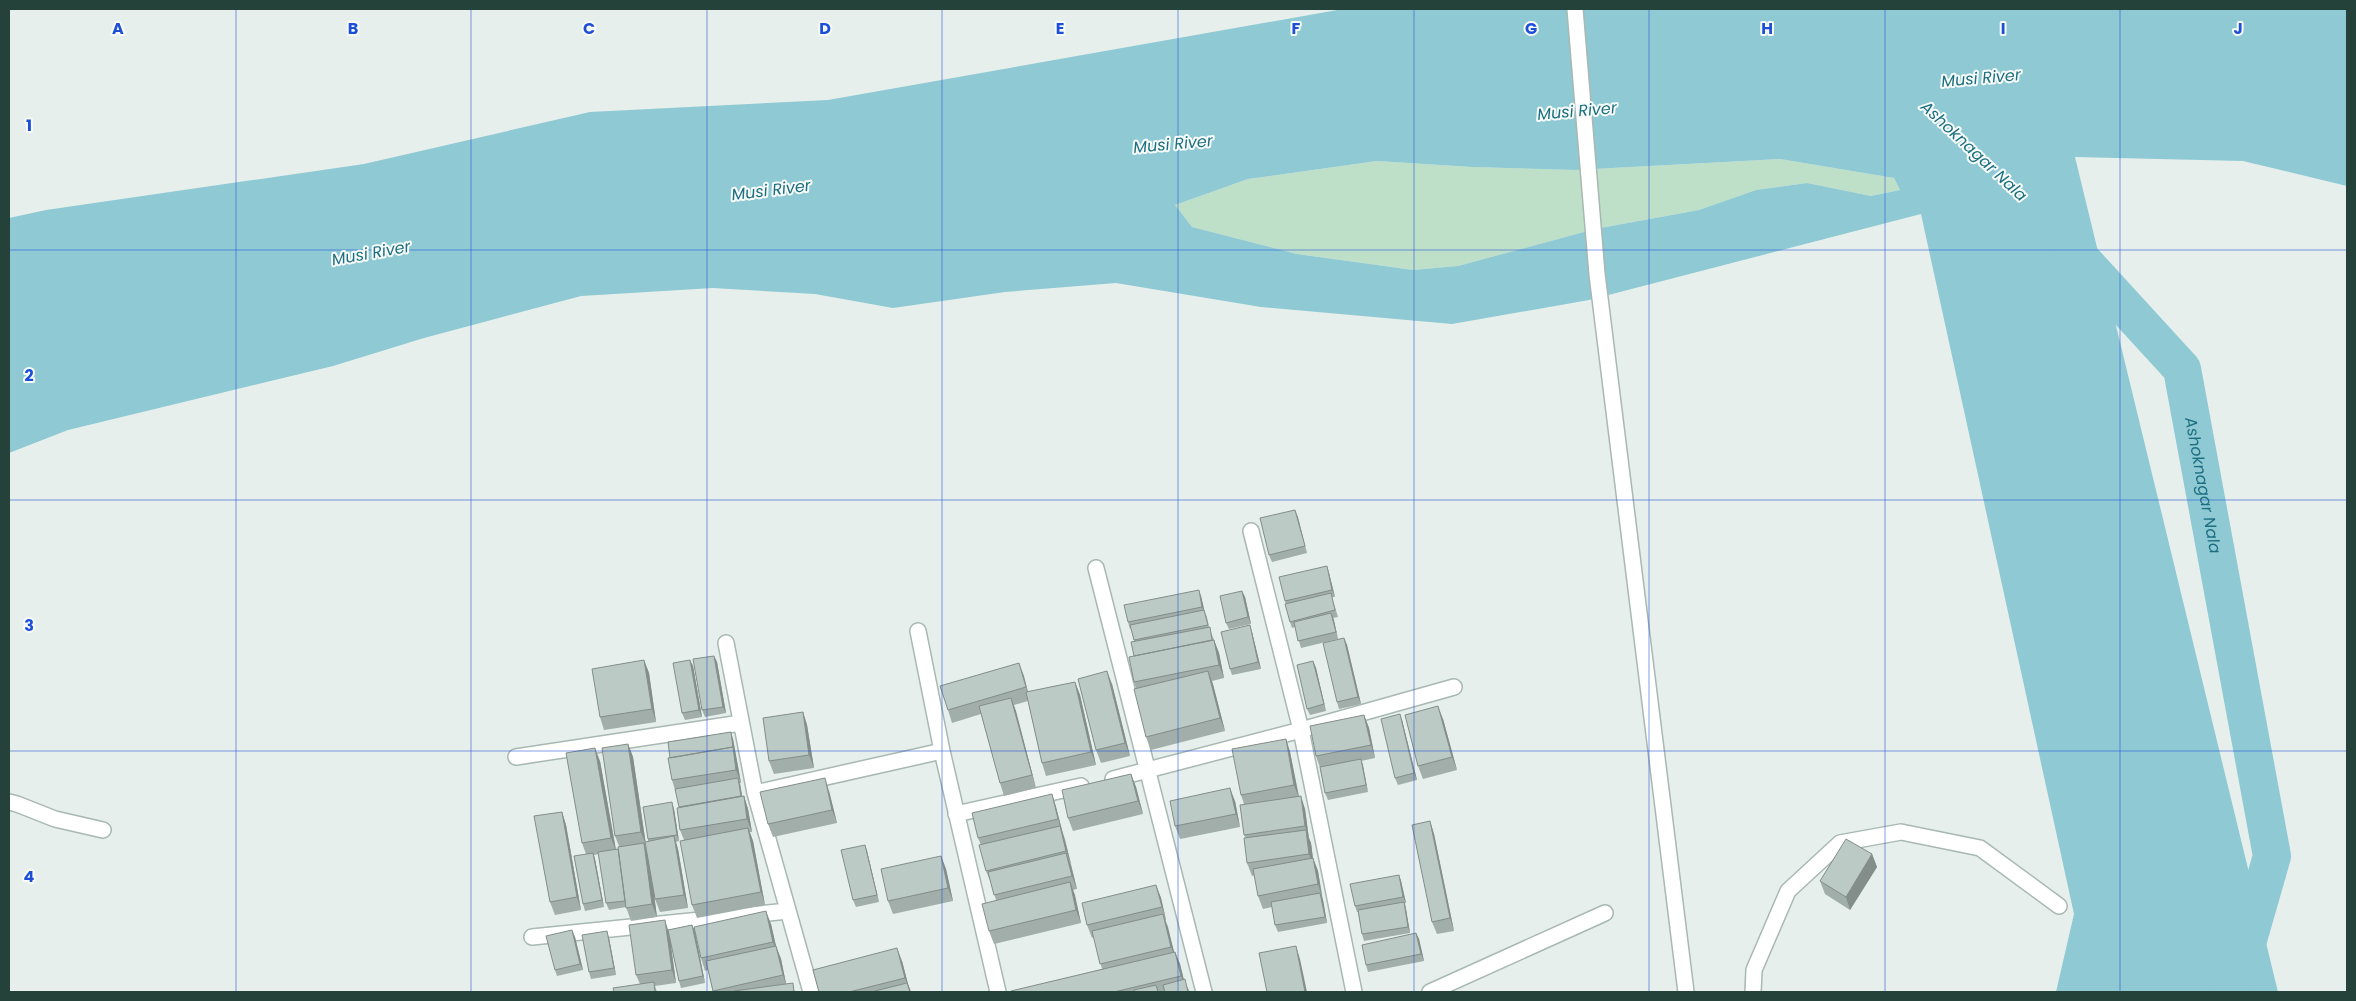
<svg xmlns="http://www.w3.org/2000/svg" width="2356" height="1001" font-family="Poppins,sans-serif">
<rect width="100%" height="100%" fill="#e6efeb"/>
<!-- green -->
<path fill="#bfe0c8" d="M1780 159 1894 178 1900 190 1871 196 1807 183 1756 190 1699 210 1595 229 1458 266 1413 270 1297 254 1192 227 1175 205 1248 179 1377 161 1472 167 1575 170Z"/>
<!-- water -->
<path fill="#8ec9d4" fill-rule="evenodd" d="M1343 9H2347V186L2243 161 2075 157 2278 992H2056L2074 914 1921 214 1589 300 1452 324 1261 307 1116 283 1005 292 893 308 815 294 713 288 581 296 424 338 333 366 68 430 9 453V218L46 210 364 164 590 112 828 100ZM1780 159 1894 178 1900 190 1871 196 1807 183 1756 190 1699 210 1595 229 1458 266 1413 270 1297 254 1192 227 1175 205 1248 179 1377 161 1472 167 1575 170Z"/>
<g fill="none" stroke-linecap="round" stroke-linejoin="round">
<!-- canal -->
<path stroke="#8ec9d4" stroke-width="38" id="s1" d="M2072 249 2182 369 2272 856 2233 992"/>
<!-- minor casing -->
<g stroke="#a8b8b2" stroke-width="18">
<path id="minor" d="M1575 9 1597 274 1686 992
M1251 531 1301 730 1354 992
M1096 568 1204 992
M918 631 942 751 998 992
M726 643 755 793 811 992
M516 757 741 723
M1113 779 1301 730 1454 687
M755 793 942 751
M9 802 17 804 55 819 103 830
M956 814 1081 786
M532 937 788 911
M1430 992 1605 913
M1753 992 1754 970 1788 891 1840 843 1901 832 1980 848 2059 906"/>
</g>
<!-- minor -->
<use href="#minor" stroke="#fff" stroke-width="15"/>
</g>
<!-- wall -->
<path fill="#a1aea9" d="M1295 510 1307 553 1272 562 1269 555Z
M1329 573 1335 597H1332L1338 617 1333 618 1338 639 1301 648 1295 627 1292 628 1290 622 1285 601Z
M1242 591 1245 597 1251 624 1229 629 1226 623Z
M1201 596 1204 610 1207 617 1209 627 1219 653 1224 678 1212 681 1225 731 1151 750 1146 737 1136 688 1134 682V641L1131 628 1130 629 1128 622Z
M1252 632 1261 669 1232 675 1230 669Z
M1344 638 1347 645 1361 704 1339 709 1337 702Z
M714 656 717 662 726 713 705 717 702 710Z
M644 660 649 673 656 722 604 730 600 717Z
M690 660 693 666 702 717 685 720 682 713Z
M1313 661 1316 668 1326 711 1310 715 1307 709Z
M1019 663 1028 692 1075 682 1080 695 1096 765 1046 776 1042 763 1028 701 1014 705 1036 788 1004 796 1000 783 981 714 952 723 948 710Z
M1112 684 1130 756 1101 763 1096 750Z
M803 712 807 725 814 768 774 774 769 761Z
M1364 715 1369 728 1375 758 1361 761 1368 792 1328 800 1325 793 1320 768 1316 756Z
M1443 719 1457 770 1423 779 1418 766Z
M1402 720 1417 780 1398 785 1395 778Z
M733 739 741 783H740L742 796H744L748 809 752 832H750L753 841 765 905 697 918 692 905 684 840 680 830 679 807 676 793 672 780Z
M1286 739 1290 752 1299 796 1305 809 1309 839 1311 843 1313 858 1318 871 1327 923 1278 932 1275 925 1272 907 1263 909 1258 896 1255 875 1252 876 1247 863 1246 838 1244 835V804L1241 795Z
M628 744 633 757 646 845H645L647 852 648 841V839L674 809 679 841 676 842 678 849 688 908 660 912 655 899 652 880 657 917 631 921 626 907 609 910 606 903 599 854 594 855 595 859 604 907 585 911 583 904 586 854 582 843 600 761 616 849H618L619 846 615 836Z
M1131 774 1136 787 1143 814 1073 831 1068 818Z
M829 791 837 823 773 837 768 824Z
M1052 794 1056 807 1062 831 1065 839 1077 889 1073 890 1081 923 994 944 989 931 996 900 991 883 986 871 981 845 978 838Z
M1235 801 1240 827 1180 839 1175 826Z
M562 812 566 825 581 910 555 915 550 902Z
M1430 821 1434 834 1454 931 1437 934 1432 922Z
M865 845 867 851 879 902 856 907 853 900Z
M1872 854 1877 867 1850 910 1825 894 1820 881Z
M941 856 946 869 953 901 893 914 888 901Z
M1399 875 1401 881 1406 903H1405L1410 933 1364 941 1362 934 1358 912H1357L1355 906Z
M1156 885 1161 898 1166 920H1165L1174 952H1175L1180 964 1184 980 1190 992H1011L1102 969 1094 937 1092 938 1087 925Z
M771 924 776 946 781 959 786 984 796 992H713L708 970 705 971 701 958Z
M692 925 695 932 705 983 681 988 679 981 671 944 676 983 655 986 657 992H614L640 984 636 975 668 930Z
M572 930 575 937 583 970 557 976 555 970Z
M1416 933 1419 939 1424 961 1368 972 1366 965Z
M609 938 616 975 591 979 589 972Z
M902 961 908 984 911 992H819Z"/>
<!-- shaded-wall -->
<path fill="#838d89" d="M1295 510 1298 517 1307 553 1305 546Z
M1327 566 1329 573 1335 597 1332 590Z
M1199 590 1201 596 1205 613 1202 607Z
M1242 591 1245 597 1251 624 1248 617Z
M1331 613 1334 620 1338 639 1336 632Z
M1250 625 1252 632 1261 669 1258 662Z
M1344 638 1347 645 1361 704 1358 697Z
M1214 640 1219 653 1224 678 1219 665Z
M714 656 717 662 726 713 723 707Z
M644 660 649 673 656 722 652 709Z
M690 660 693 666 702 717 699 710Z
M1313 661 1316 668 1326 711 1324 704Z
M1019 663 1024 676 1030 700 1026 687Z
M1107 671 1112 684 1130 756 1125 743Z
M1208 671 1213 684 1225 731 1220 718Z
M1075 682 1080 695 1096 765 1091 752Z
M1011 698 1016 711 1036 788 1032 775Z
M1438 706 1443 719 1457 770 1452 757Z
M803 712 807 725 814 768 809 755Z
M1400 714 1402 720 1417 780 1414 773Z
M1364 715 1369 728 1375 758 1371 745Z
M731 732 733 739 741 783 736 770Z
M1286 739 1290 752 1299 798 1294 785Z
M628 744 633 757 646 845 641 832Z
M595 748 600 761 616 851 611 838Z
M1361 759 1363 765 1368 792 1366 785Z
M1131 774 1136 787 1143 814 1138 801Z
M738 778 740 784 744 806 742 799Z
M825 778 829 791 837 823 832 810Z
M1230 788 1235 801 1240 827 1236 814Z
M1052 794 1056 807 1071 864 1066 851Z
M744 796 748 809 752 832 747 819Z
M1301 796 1305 809 1309 839 1305 826Z
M672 802 674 809 679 841 677 835Z
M562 812 566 825 581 910 577 897Z
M1430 821 1434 834 1454 931 1450 918Z
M748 828 753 841 765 905 761 892Z
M1306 830 1311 843 1314 867 1309 854Z
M674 836 678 849 688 908 684 895Z
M644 843 649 856 657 917 652 904Z
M865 845 867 851 879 902 877 895Z
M593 853 595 859 604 907 602 900Z
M1066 853 1071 866 1077 889 1072 876Z
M1872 854 1877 867 1850 910 1846 897Z
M941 856 946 869 953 901 948 888Z
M1313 858 1318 871 1322 897 1318 884Z
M1399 875 1401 881 1406 903 1403 897Z
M1070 882 1075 895 1081 923 1076 910Z
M1156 885 1161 898 1166 920 1162 907Z
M1320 893 1323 900 1327 923 1325 917Z
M1404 902 1406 909 1410 933 1408 927Z
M766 911 771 924 778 955 773 942Z
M1163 914 1168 927 1176 960 1171 947Z
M665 920 669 933 676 983 672 970Z
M692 925 695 932 705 983 703 976Z
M572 930 575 937 583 970 580 964Z
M607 931 609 938 616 975 614 968Z
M1416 933 1419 939 1424 961 1421 954Z
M776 946 781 959 787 988 783 975Z
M1296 946 1300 959 1307 992H1305Z
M897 948 902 961 908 984 911 992H910L905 978Z
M1175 952 1180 964 1186 989 1181 976Z"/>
<!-- building -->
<path fill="#bbcac4" stroke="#838d89" d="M1295 510 1305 546 1269 555 1260 518Z
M1327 566 1332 590 1285 601 1279 577Z
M1199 590 1202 607 1128 622 1124 605Z
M1242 591 1248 617 1226 623 1220 596Z
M1331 593 1335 610 1290 622 1285 604Z
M1204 610 1208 625 1134 640 1130 625Z
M1331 613 1336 632 1298 641 1294 622Z
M1250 625 1258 662 1230 669 1221 632Z
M1210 627 1212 640 1134 656 1131 642Z
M1344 638 1358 697 1337 702 1323 643Z
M1214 640 1219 665 1134 682 1129 657Z
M714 656 723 707 702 710 693 659Z
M644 660 652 709 600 717 592 669Z
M690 660 699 710 682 713 673 663Z
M1313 661 1324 704 1307 709 1297 665Z
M1019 663 1026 687 948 710 940 686Z
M1107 671 1125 743 1096 750 1078 679Z
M1208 671 1220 718 1146 737 1134 689Z
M1075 682 1091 752 1042 763 1026 692Z
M1011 698 1032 775 1000 783 979 706Z
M1438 706 1452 757 1418 766 1405 715Z
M803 712 809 755 769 761 763 718Z
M1400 714 1414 773 1395 778 1381 719Z
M1364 715 1371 745 1316 756 1310 726Z
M731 732 733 748V747L670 758 668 742Z
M1286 739 1294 785 1241 795 1232 749Z
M628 744 641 832 615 836 602 748Z
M733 747 736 770 672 780 668 758Z
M595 748 611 838 582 843 566 753Z
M1361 759 1366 785 1325 793 1320 767Z
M1131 774 1138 801 1068 818 1062 790Z
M738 778 741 796 679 807 675 789Z
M825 778 832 810 768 824 760 792Z
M1230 788 1236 814 1175 826 1170 801Z
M1052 794 1058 819 978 838 972 813Z
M744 796 747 819 680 830 677 808Z
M1301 796 1305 826 1244 835 1240 805Z
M672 802 677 835 648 839 643 807Z
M562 812 577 897 550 902 534 816Z
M1430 821 1450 918 1432 922 1412 825Z
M1060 826 1066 851 986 871 979 845Z
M748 828 761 892 692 905 680 841Z
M1306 830 1309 854 1247 863 1244 838Z
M674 836 684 895 655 899 645 842Z
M1846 839 1872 854 1846 897 1820 881Z
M644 843 652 904 626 908 618 847Z
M865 845 877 895 853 900 841 850Z
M618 849 625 901 606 903 598 852Z
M593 853 602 900 583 904 574 856Z
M1066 853 1072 876 994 895 988 872Z
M941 856 948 888 888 901 881 869Z
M1313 858 1318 884 1258 896 1253 869Z
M1399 875 1403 897 1355 906 1350 884Z
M1070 882 1076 910 989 931 982 904Z
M1156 885 1162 907 1087 925 1082 903Z
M1320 893 1325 917 1275 925 1271 902Z
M1404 902 1408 927 1362 934 1358 910Z
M766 911 773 942 701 958 694 927Z
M1163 914 1171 947 1100 964 1092 931Z
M665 920 672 970 636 975 629 925Z
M692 925 703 976 679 981 668 930Z
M572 930 580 964 555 970 546 936Z
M607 931 614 968 589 972 582 935Z
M1416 933 1421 954 1366 965 1362 945Z
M776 946 783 975 713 991 706 961Z
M1296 946 1305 992H1267L1259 953Z
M897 948 905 978 849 992H819L813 970Z
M1175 952 1181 976 1114 992H1011V991Z
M1185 979 1188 992H1165L1163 985Z
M654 982 655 992H614L613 988Z
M793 983 794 992H734V991Z
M907 983 910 992H871Z
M1156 985 1158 992H1135L1134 990Z"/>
<!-- grid -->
<path fill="none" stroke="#1d4ed8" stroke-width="1" stroke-opacity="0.55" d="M236 9V992M471 9V992M707 9V992M942 9V992M1178 9V992M1414 9V992M1649 9V992M1885 9V992M2120 9V992M9 250H2347M9 500H2347M9 751H2347"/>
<g text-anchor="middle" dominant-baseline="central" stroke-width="4" stroke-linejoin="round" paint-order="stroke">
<!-- water labels -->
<g font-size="16" font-style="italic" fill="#1c6f80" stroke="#f7fbf9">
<text transform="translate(1981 78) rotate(-5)">Musi River</text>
<text transform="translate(1577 111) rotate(-5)">Musi River</text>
<text transform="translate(1173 144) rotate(-5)">Musi River</text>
<text transform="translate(1974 151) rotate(43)">Ashoknagar Nala</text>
<text transform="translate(771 190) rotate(-7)">Musi River</text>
<text transform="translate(371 253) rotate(-10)">Musi River</text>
<text stroke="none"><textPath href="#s1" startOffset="281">Ashoknagar Nala</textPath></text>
</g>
</g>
<g font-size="16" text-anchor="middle" font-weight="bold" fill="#1d4ed8" stroke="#f7fbf9" stroke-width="4" stroke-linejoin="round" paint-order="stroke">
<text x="118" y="34">A</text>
<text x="353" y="34">B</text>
<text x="589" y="34">C</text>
<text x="825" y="34">D</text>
<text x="1060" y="34">E</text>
<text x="1296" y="34">F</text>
<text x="1531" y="34">G</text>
<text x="1767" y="34">H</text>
<text x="2003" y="34">I</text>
<text x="2238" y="34">J</text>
<text x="29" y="131">1</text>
<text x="29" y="381">2</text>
<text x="29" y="631">3</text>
<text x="29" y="882">4</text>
</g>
<!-- border -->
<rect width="2356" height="1001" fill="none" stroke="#24423a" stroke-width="20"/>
</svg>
